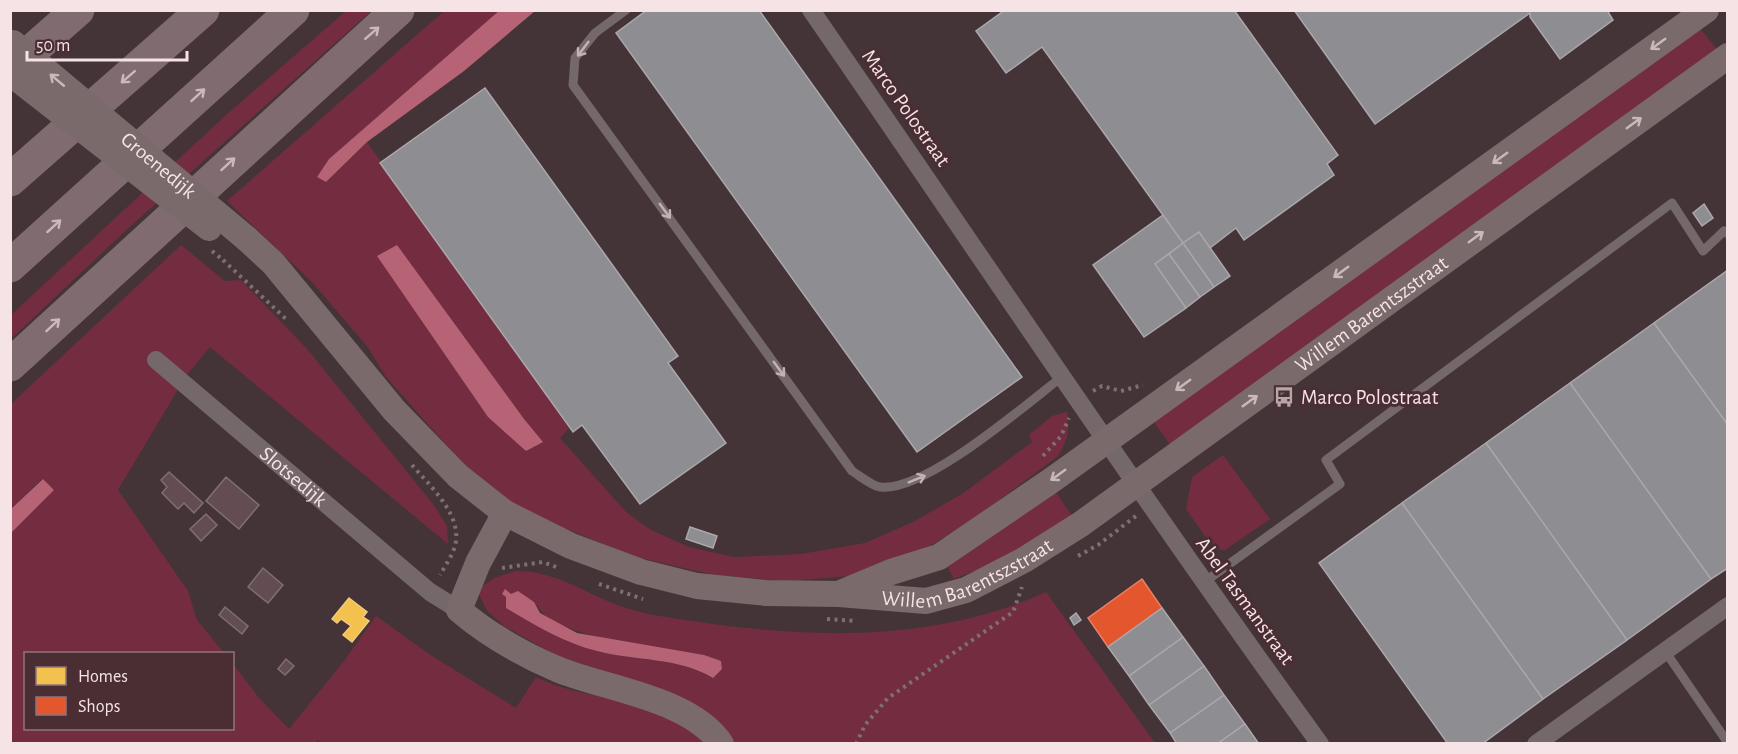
<svg xmlns="http://www.w3.org/2000/svg" width="1738" height="754" font-family="'Alegreya Sans',sans-serif">
<rect width="100%" height="100%" fill="#443437"/>
<!-- green -->
<path fill="#742d40" fill-rule="evenodd" d="M346 11H371L123 233 11 339V315L225 116Z
M444 11H500L329 159 317 177 326 182 367 142 569 428 560 438 626 512 651 530 689 547 734 557 801 554 865 543 913 522 962 494 1032 442 1029 435 1052 416 1067 412C1070 431 1068 440 1058 456L967 524 924 549 851 576 788 581 714 575 632 556 521 510 473 475 386 377 367 346 312 282 227 201Z
M1698 26 1720 53 1172 447 1151 418Z
M181 245 225 281 241 280 308 350 433 504 447 526 448 544 210 347 186 376 118 490 188 591 197 620 224 653 26 654V728H232L233 664 259 698 289 729 344 661 376 616 432 656 516 708 536 677C581 701 673 699 703 743L323 744 317 740 315 744 11 743V533L54 490 42 479 11 509V404Z
M1223 455 1270 519 1225 550 1214 549 1186 509 1192 477Z
M1053 488 1074 519 1004 559 954 579 947 566Z
M515 571C557 570 588 596 626 608 651 616 680 619 706 623 820 639 939 641 1046 592L1155 743H729L589 674 504 626 487 611 477 590 494 578ZM506 596 538 606C551 638 670 649 704 655L712 678C678 657 635 661 597 651 564 643 535 625 506 608Z"/>
<!-- water -->
<path fill="#b66375" d="M500 10 535 11 464 71 367 142 326 182 317 177 329 159Z
M397 245 524 419 543 442 526 451 488 417 377 256Z
M43 479 54 490 11 533V509Z
M505 589 511 594 518 591 534 602 540 613 577 633 704 655 721 661 722 669 713 678C678 657 635 661 597 651 564 643 535 625 506 608V597L502 594Z"/>
<!-- homes -->
<path fill="#f2c14e" stroke="#f3cb7b" stroke-width="1.5" d="M349 598 367 612 363 617 369 621 352 642 343 635 351 626 341 619 337 623 332 619Z"/>
<!-- shops -->
<path fill="#e4572e" stroke="#e98165" stroke-width="1.5" d="M1142 579 1162 608 1108 647 1088 618Z"/>
<!-- industry -->
<path fill="#8d8d92" stroke="#aca7ab" stroke-width="1.5" d="M647 10H759L1022 377 917 452 616 33Z
M1005 10H1234L1338 155 1327 164 1334 175 1244 240 1236 228 1210 248 1199 232 1183 243 1042 47 1006 73 976 31Z
M1294 10H1607L1613 20 1560 59 1530 17V13L1375 124Z
M485 88 678 356 668 363 726 443 640 504 582 425 573 432 380 163Z
M1704 204 1713 218 1702 226 1693 213Z
M1163 215 1183 243 1155 264 1186 308 1144 337 1093 265Z
M1199 232 1230 276 1214 287 1183 243Z
M1183 243 1214 287 1200 297 1169 254Z
M1169 254 1200 297 1186 308 1155 264Z
M1728 270V425L1654 323Z
M1654 323 1728 425V568L1711 579 1570 383Z
M1570 383 1711 579 1627 640 1486 443Z
M1486 443 1627 640 1543 699 1402 503Z
M1402 503 1543 699 1482 744H1448L1319 563Z
M690 527 717 536 713 548 686 539Z
M1162 608 1183 637 1129 676 1108 647Z
M1076 613 1081 620 1074 625 1070 618Z
M1183 637 1204 666 1149 705 1129 676Z
M1204 666 1224 695 1170 733 1149 705Z
M1224 695 1245 724 1217 744H1177L1170 733Z
M1245 724 1259 744H1217Z"/>
<!-- building -->
<path fill="#644d52" stroke="#7e7072" stroke-width="1.5" d="M169 472 203 503 194 513 184 503 178 509 162 493 167 487 161 480Z
M226 477 259 505 239 529 206 501Z
M206 514 217 525 201 541 190 529Z
M263 568 283 585 268 603 248 587Z
M225 607 248 626 242 634 219 615Z
M286 659 294 666 285 675 278 669Z"/>
<g fill="none" stroke-linecap="round" stroke-linejoin="round">
<!-- path -->
<path stroke="#7c7072" stroke-width="4" stroke-dasharray="3 4.5" stroke-linecap="butt" d="M223 260 286 319
M1093 391 1102 386 1121 391 1143 385
M1043 456 1061 436 1069 418
M412 465C430 486 463 515 455 546 452 556 445 566 440 575
M1078 556 1098 545 1136 516
M502 568 543 562 556 567
M599 584 643 599
M827 619 855 621
M856 744 865 725 888 698 1013 612 1022 587"/>
<!-- lane -->
<path stroke="#75686a" stroke-width="9" d="M626 10 595 33 575 58 573 85 852 471C860 476 872 486 880 487 925 493 1026 404 1063 376
M1203 583 1340 484 1326 460 1672 203 1703 251 1724 231 1728 234
M1665 651 1728 743"/>
<!-- street -->
<g stroke="#75686a" stroke-width="18">
<path d="M811 10C980 255 1145 503 1320 744"/>
<path id="s1" d="M156 360 430 592 459 610"/>
<path d="M1536 744 1728 606"/>
</g>
<!-- secondary -->
<g stroke="#7a6a6c" stroke-width="26">
<path id="s2" d="M247 239 273 263 394 410 458 476 505 513 571 546 641 572 697 586 766 593 839 594 926 601 966 590 1024 560 1081 524 1728 56"/>
<path d="M505 513 478 563 459 610C487 634 522 654 557 669 604 689 691 698 721 744"/>
<path d="M843 592 891 572 939 557 1052 480 1706 10"/>
</g>
<!-- highway -->
<path stroke="#806c70" stroke-width="33" d="M10 70 78 10
M10 180 203 10
M10 266 293 10
M10 365 398 10"/>
<!-- path-bridge -->
<path stroke="#7c7072" stroke-width="4" stroke-dasharray="3 4.5" stroke-linecap="butt" d="M212 251 223 260"/>
<!-- secondary-bridge -->
<g stroke="#7a6a6c" stroke-width="26">
<path id="s3" d="M13 43 247 239"/>
<path d="M10 73 209 228"/>
</g>
</g>
<!-- one-way arrows -->
<defs><path id="oneway-shaft" d="M-6 0H5M1.5-3L5.5 0L1.5 3" fill="none" stroke-width="1.6" stroke-linecap="round" stroke-linejoin="round" transform="scale(1.5)"/></defs>
<g stroke="#ccb9bc">
<use href="#oneway-shaft" transform="translate(372 33) rotate(-41)"/>
<use href="#oneway-shaft" transform="translate(128 77) rotate(139)"/>
<use href="#oneway-shaft" transform="translate(198 95) rotate(-42)"/>
<use href="#oneway-shaft" transform="translate(228 164) rotate(-42)"/>
<use href="#oneway-shaft" transform="translate(54 226) rotate(-42)"/>
<use href="#oneway-shaft" transform="translate(53 325) rotate(-43)"/>
</g>
<g stroke="#cab9bb">
<use href="#oneway-shaft" transform="translate(1658 44) rotate(144)"/>
<use href="#oneway-shaft" transform="translate(57 80) rotate(-140)"/>
<use href="#oneway-shaft" transform="translate(1634 123) rotate(-36)"/>
<use href="#oneway-shaft" transform="translate(1500 158) rotate(144)"/>
<use href="#oneway-shaft" transform="translate(1476 237) rotate(-36)"/>
<use href="#oneway-shaft" transform="translate(1341 272) rotate(144)"/>
<use href="#oneway-shaft" transform="translate(1183 385) rotate(144)"/>
<use href="#oneway-shaft" transform="translate(1250 401) rotate(-36)"/>
<use href="#oneway-shaft" transform="translate(1058 475) rotate(144)"/>
</g>
<g stroke="#c2b2b4">
<use href="#oneway-shaft" transform="translate(583 49) rotate(127)"/>
<use href="#oneway-shaft" transform="translate(665 211) rotate(54)"/>
<use href="#oneway-shaft" transform="translate(779 369) rotate(54)"/>
<use href="#oneway-shaft" transform="translate(917 479) rotate(-22)"/>
</g>
<!-- icons -->
<defs>
<g id="bus-bare" transform="scale(1.62)"><path d="M-5-6H5V4H4V6H2V4H-2V6H-4V4H-5ZM-3.5-4V0h7V-4ZM-3.5 1.2v1.5H-2V1.2ZM2 1.2v1.5H3.5V1.2Z" fill="#b7a6a8" stroke="#4a2e33" stroke-width="2.5" paint-order="stroke"/></g>
</defs>
<g fill-rule="evenodd">
<use href="#bus-bare" x="1284" y="397"/>
</g>
<g text-anchor="middle" dominant-baseline="central" stroke-width="6" stroke-linejoin="round" paint-order="stroke">
<!-- street labels -->
<g font-size="21" fill="#f5e3e5" stroke="#4a2e33">
<text transform="translate(906 108) rotate(55)">Marco Polostraat</text>
<text stroke="none"><textPath href="#s3" startOffset="190">Groenedijk</textPath></text>
<text stroke="none"><textPath href="#s2" startOffset="1346">Willem Barentszstraat</textPath></text>
<text stroke="none"><textPath href="#s1" startOffset="180">Slotsedijk</textPath></text>
<text stroke="none"><textPath href="#s2" startOffset="860">Willem Barentszstraat</textPath></text>
<text transform="translate(1245 601) rotate(54)">Abel Tasmanstraat</text>
</g>
<!-- poi labels -->
<g font-size="21" fill="#f5e3e5" stroke="#4a2e33" text-anchor="start">
<text x="1301" y="397">Marco Polostraat</text>
</g>
</g>
<!-- border -->
<rect width="1738" height="754" fill="none" stroke="#f5e3e5" stroke-width="24"/>
<!-- legend -->
<rect x="24" y="652" width="210" height="78" fill="#4a2e33" stroke="#8e767a" stroke-width="1.5"/>
<rect x="36" y="667" width="30" height="18" fill="#f2c14e" stroke="#8e767a" stroke-width="1.5"/>
<text x="78" y="682" font-size="18" fill="#f5e3e5">Homes</text>
<rect x="36" y="697" width="30" height="18" fill="#e4572e" stroke="#8e767a" stroke-width="1.5"/>
<text x="78" y="712" font-size="18" fill="#f5e3e5">Shops</text>
<!-- scale -->
<path d="M27 51v9h160v-9" fill="none" stroke="#f5e3e5" stroke-width="3"/>
<text x="36" y="51" font-size="18" fill="#f5e3e5" stroke="#4a2e33" stroke-width="4.5" paint-order="stroke">50 m</text>
</svg>
